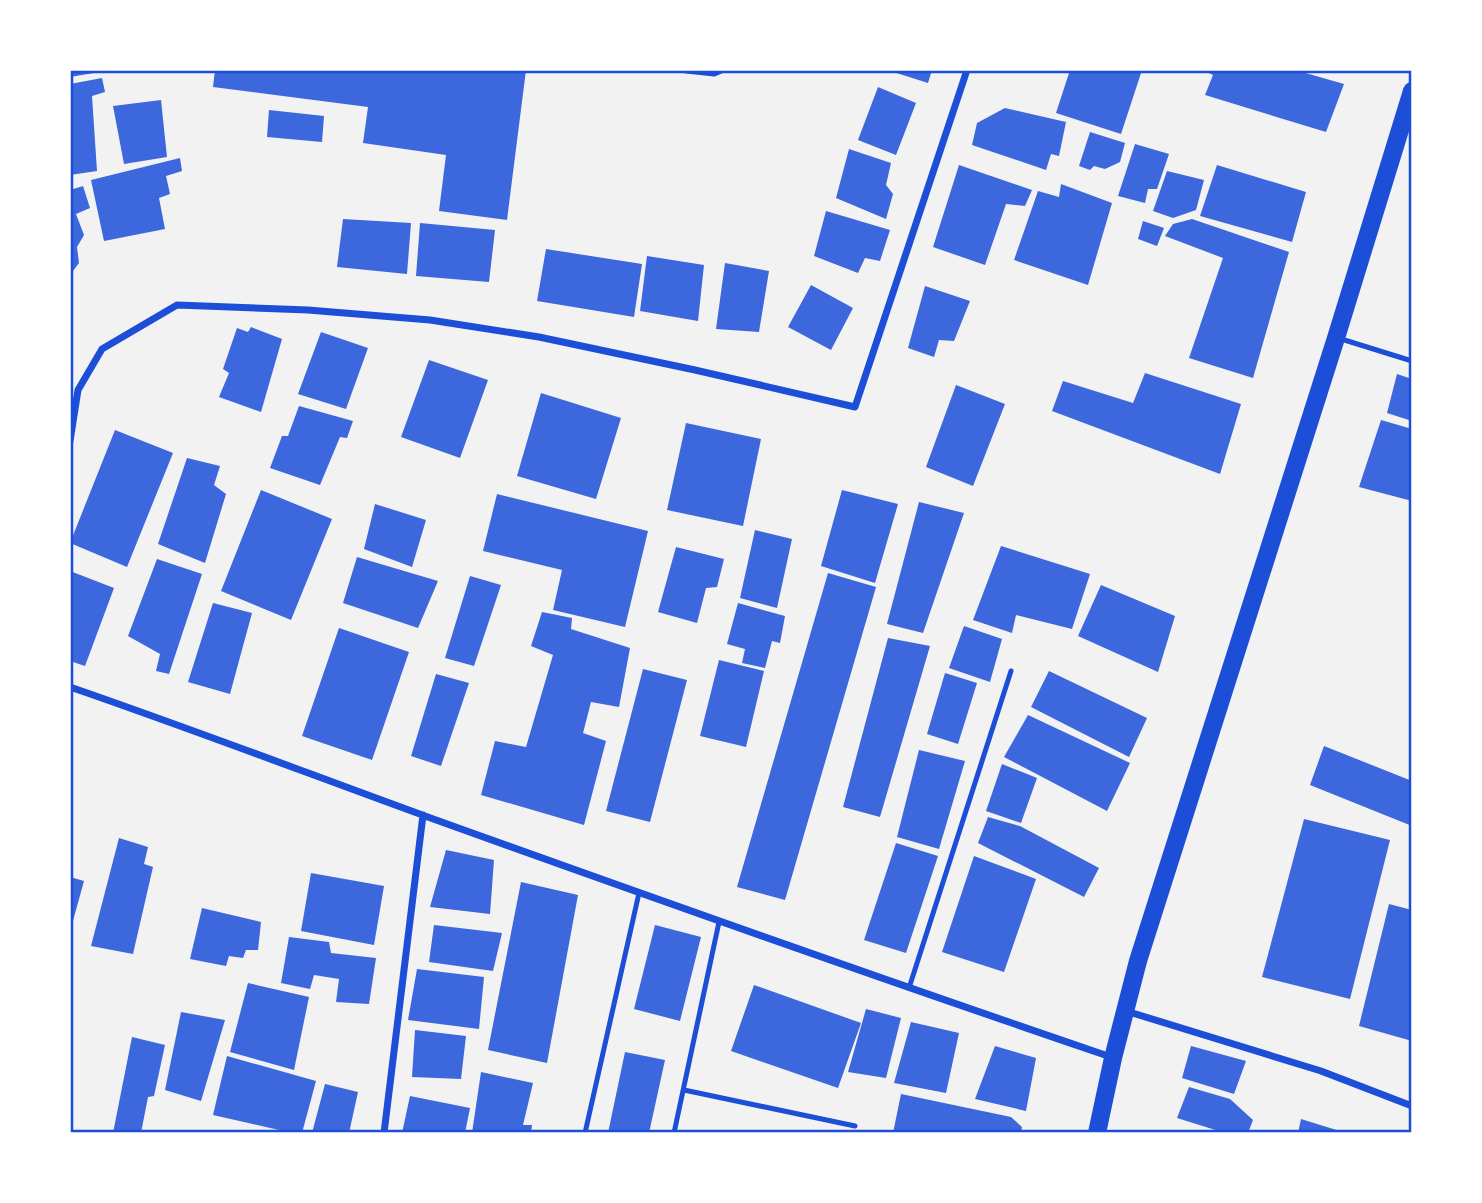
<svg xmlns="http://www.w3.org/2000/svg" width="1482" height="1203" font-family="'Fira Sans',sans-serif">
<rect width="100%" height="100%" fill="#f2f2f2"/>
<!-- building -->
<path fill="#3d67dc" d="M70 70H106V71L70 77Z
M215 70H526L507 220 439 211 446 155 363 143 368 107 213 87Z
M887 70H932L928 83Z
M1070 70H1142L1121 134 1056 113Z
M1203 70H1295L1344 84 1326 132 1205 95 1213 75Z
M102 78 105 92 92 96 97 171 70 175V84Z
M878 87 916 103 896 155 858 140Z
M161 100 167 157 124 164 113 106Z
M1005 108 1066 122 1059 156 1051 154 1046 170 972 145 977 123Z
M269 110 324 116 322 142 267 137Z
M1090 132 1125 143 1120 162 1105 169 1094 166 1090 170 1079 166Z
M1135 144 1169 154 1157 189H1148L1145 203 1118 196Z
M849 149 891 163 886 185 893 194 886 219 836 198Z
M180 158 182 171 166 176 170 194 159 198 165 229 104 241 91 180Z
M959 165 1032 190 1025 206 1006 204 985 265 933 247Z
M1217 165 1306 192 1292 242 1200 216Z
M1167 171 1204 180 1196 210 1173 218 1153 211Z
M1061 184 1112 203 1088 285 1014 260 1038 191 1059 197Z
M83 186 90 208 76 214 84 235 77 247 79 263 70 275V190Z
M826 211 890 230 880 261 865 258 858 273 814 256Z
M343 219 411 223 407 274 337 267Z
M1192 219 1289 252 1253 378 1189 358 1223 258 1165 236 1173 224Z
M1143 221 1164 228 1157 246 1138 239Z
M420 223 495 230 489 282 416 276Z
M546 249 642 264 634 317 537 301Z
M647 256 704 265 698 321 640 311Z
M725 263 769 271 759 332 716 329Z
M811 285 853 308 831 350 788 327Z
M925 286 970 301 954 341 939 340 934 357 908 348Z
M251 327 282 339 261 412 219 397 229 373 223 369 237 328 248 332Z
M321 332 368 348 346 409 298 394Z
M429 360 488 380 460 458 401 437Z
M1145 373 1241 404 1220 474 1052 411 1063 381 1133 403Z
M1397 374 1412 379V421L1387 413Z
M956 385 1005 404 973 486 926 467Z
M541 393 621 418 596 499 517 476Z
M299 406 353 421 347 438 340 437 320 485 270 468 282 436H288Z
M1381 420 1412 429V501L1359 487Z
M686 423 761 439 743 526 667 510Z
M115 430 173 453 127 567 70 543Z
M187 458 220 466 214 485 226 494 205 563 158 544Z
M261 490 332 519 291 620 221 591Z
M842 490 898 504 875 583 821 566Z
M497 494 648 531 625 627 553 610 562 570 483 551Z
M919 502 964 513 923 633 887 624Z
M375 504 426 520 412 567 364 549Z
M755 530 792 539 777 608 740 598Z
M1001 546 1090 574 1072 629 1016 615 1012 633 973 620Z
M676 547 724 559 717 587 706 588 697 623 658 612Z
M357 557 438 581 418 628 343 603Z
M157 559 202 574 169 674 156 671 160 654 128 636Z
M70 571 114 588 85 666 70 661Z
M828 573 876 587 785 900 737 887Z
M470 576 501 585 474 666 445 658Z
M1101 585 1175 616 1158 672 1078 636Z
M213 603 252 613 230 694 188 682Z
M738 603 785 616 780 643 772 641 765 668 742 663 745 649 727 644Z
M542 612 572 618 571 629 630 648 619 707 591 702 583 733 606 741 584 825 481 795 495 741 526 747 553 655 531 646Z
M964 626 1002 639 990 682 949 668Z
M339 628 409 652 372 760 302 736Z
M888 638 930 646 880 817 843 807Z
M719 660 764 671 746 747 700 736Z
M643 669 687 680 650 822 606 811Z
M1049 671 1147 718 1129 757 1031 707Z
M945 673 977 683 958 744 927 734Z
M436 674 469 683 441 766 411 756Z
M1028 715 1130 763 1107 811 1004 757Z
M1324 746 1412 781V826L1310 785Z
M919 750 965 761 939 849 897 837Z
M1002 764 1037 778 1021 823 986 811Z
M988 817 1020 826 1099 868 1084 897 978 843Z
M1304 819 1390 840 1350 999 1262 977Z
M119 838 148 847 144 864 153 867 133 954 91 946Z
M896 843 938 856 906 953 864 940Z
M446 850 494 860 490 914 430 907Z
M974 856 1036 879 1004 972 942 952Z
M311 873 384 886 374 945 301 931Z
M70 877 84 881 71 928 70 927Z
M521 882 578 895 547 1063 488 1050Z
M1389 904 1412 910V1041L1359 1026Z
M202 908 261 922 258 950H246L243 958 229 956 226 966 190 959Z
M434 925 502 933 493 971 429 962Z
M655 925 701 937 680 1021 634 1009Z
M289 937 329 942 331 953 376 958 369 1004 336 1002 339 979 314 975 310 989 281 983Z
M417 969 484 977 479 1029 408 1020Z
M248 983 309 997 294 1070 230 1052Z
M754 985 861 1023 838 1088 731 1051Z
M866 1009 901 1018 886 1078 848 1072Z
M181 1012 225 1020 201 1101 165 1090Z
M911 1022 959 1033 946 1093 894 1083Z
M415 1030 466 1036 461 1079 412 1077Z
M132 1037 165 1045 154 1096 148 1097 141 1133H113Z
M995 1046 1036 1058 1026 1111 975 1099Z
M1191 1046 1246 1061 1234 1094 1182 1078Z
M625 1052 665 1060 649 1133H608Z
M227 1056 316 1081 302 1133H292L213 1115Z
M481 1072 533 1083 523 1125H532L531 1133H472Z
M325 1084 358 1092 349 1133H312Z
M1189 1087 1230 1099 1253 1120 1248 1133H1225L1177 1118Z
M901 1094 1011 1117 1022 1127 1021 1133H893Z
M410 1096 470 1108 465 1133H402Z
M1301 1119 1343 1132V1133H1298Z"/>
<g fill="none" stroke-linecap="round" stroke-linejoin="round">
<!-- service -->
<path stroke="#1d4ed8" stroke-width="5" d="M1338 338 1412 361
M909 988 1011 671
M684 1090 855 1126
M585 1133 639 893
M674 1133 719 922"/>
<!-- minor -->
<path stroke="#1d4ed8" stroke-width="7" d="M686 70 714 73 721 70
M70 441 78 390 102 349 177 305 308 310 430 320 539 337 695 370 855 407 967 70
M70 687C189 728 307 773 425 816 653 898 882 979 1111 1057
M1126 1011 1321 1071 1412 1106
M384 1133 423 815"/>
<!-- primary -->
<path stroke="#1d4ed8" stroke-width="18" d="M1097 1133 1113 1058 1138 961 1336 338 1412 91"/>
</g>
<!-- border -->
<rect width="1482" height="1203" fill="none" stroke="#ffffff" stroke-width="144"/>
<rect x="72" y="72" width="1338" height="1059" fill="none" stroke="#1d4ed8" stroke-width="2.5"/>
</svg>
